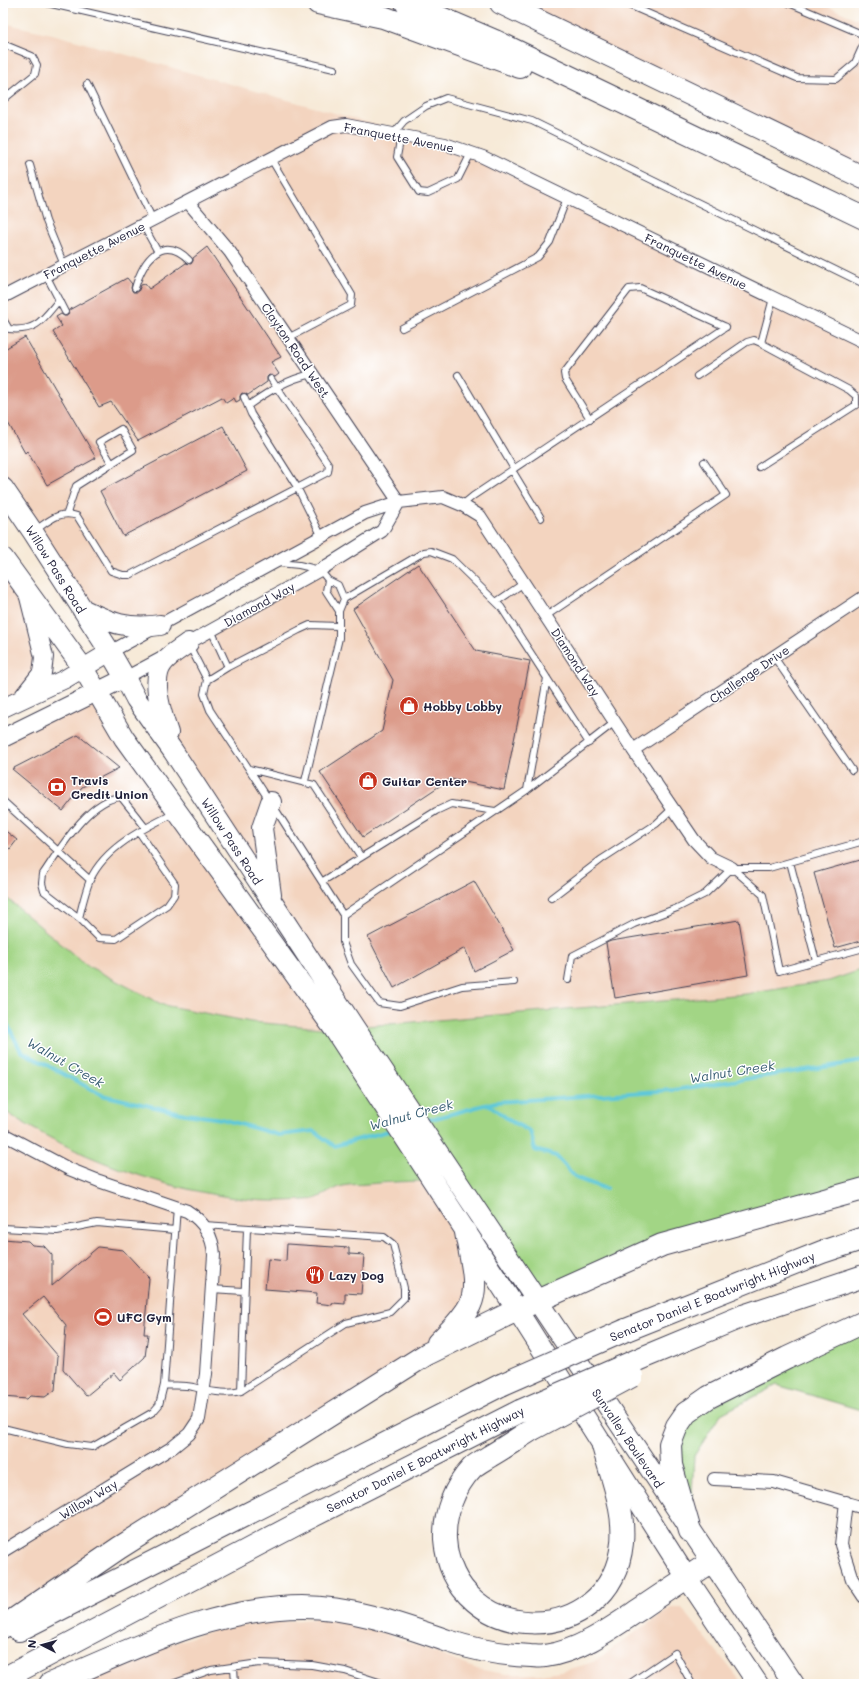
<svg xmlns="http://www.w3.org/2000/svg" width="867" height="1687" font-family="Mali,sans-serif">
<rect width="100%" height="100%" fill="#fff"/>
<filter id="ink" filterUnits="userSpaceOnUse"><feTurbulence type="fractalNoise" baseFrequency=".025" numOctaves="2"/><feDisplacementMap in="SourceGraphic" scale="8" xChannelSelector="R" yChannelSelector="G"/><feConvolveMatrix kernelMatrix="1 2 1 2 8 2 1 2 1" color-interpolation-filters="sRGB"/></filter>
<filter id="wash" filterUnits="userSpaceOnUse"><feTurbulence type="fractalNoise" baseFrequency=".012" numOctaves="4" result="noise"/><feDisplacementMap in="SourceGraphic" scale="16" xChannelSelector="R" yChannelSelector="G"/><feGaussianBlur stdDeviation="0.9" result="paint"/><feColorMatrix in="noise" values="0 0 0 0 0 0 0 0 0 0 0 0 0 0 0 0 0 1.4 0 .05"/><feComposite in="paint" operator="in"/></filter>
<g filter="url(#wash)">
<rect width="100%" height="100%" fill="#f7ead8"/>
<!-- built -->
<path fill="#f3d4bf" d="M522 3H820L864 22V177Z
M3 23 52 34 445 144 864 342V969L829 981 746 994 354 1027 173 751 163 662 382 531 398 503 160 625 103 620 3 488Z
M3 558 27 592 42 673 3 708Z
M98 692 334 1029 251 1022 163 1005 86 965 3 895V738Z
M3 1110 26 1125 176 1186 211 1195 245 1200 342 1186 434 1181 466 1232 474 1285 454 1327 3 1627Z
M671 1608H682L743 1684H74L143 1653 224 1627 323 1618 374 1629 477 1669 505 1674H540L567 1670 593 1662Z"/>
<!-- green -->
<path fill="#a2d585" stroke="#627c60" d="M3 895 86 965 163 1005 251 1022 334 1029 434 1181C411 1181 389 1182 367 1184 359 1185 350 1184 343 1186 330 1189 321 1200 306 1200 286 1201 263 1202 243 1199 161 1189 72 1156 3 1110Z
M864 969V1189L688 1237 537 1301 354 1027 746 994 829 981Z
M864 1322V1411L777 1385 721 1414 694 1456 690 1531 677 1426Z"/>
<g fill="none" stroke-linecap="round" stroke-linejoin="round">
<!-- stream -->
<path stroke="#5ec8d9" stroke-width="4" d="M3 1016 21 1051 102 1095 185 1114 222 1119 279 1135 314 1131 334 1146 392 1130
M488 1104 512 1122 530 1131 535 1150 556 1156 576 1178 606 1189
M424 1121 496 1102 674 1090 864 1061"/>
</g>
<g id="blocks">
<!-- building -->
<path fill="#dc9b8a" d="M207 247 281 357 271 362 279 374 275 377 269 375 267 377V382L248 395 242 393 240 396V400L236 402 234 398 226 403 222 397 138 441 111 402 99 407 53 332 62 326 56 317 61 314 64 316H67L69 310 127 278 132 284 131 288 133 292H138L141 285 145 284 149 289 186 263 191 264 193 261V258Z
M25 337 96 458 47 485 27 451 25 453 3 414V350Z
M223 426 247 471 123 536 100 491Z
M418 564 476 651 530 661 504 790 450 779 363 837 320 772 382 731 393 680 353 609Z
M78 735 119 768 82 787 63 811 12 769Z
M3 829 17 840 10 849 3 844Z
M864 859V940L835 948 814 873Z
M474 881 514 950 474 971 465 948 394 988 368 937Z
M739 920 748 975 615 998 606 943 611 941Z
M3 1239 28 1241 32 1245 44 1246 52 1255V1286L98 1247 123 1250 149 1278 144 1334H148L145 1357 120 1380 114 1373 86 1396 63 1369 66 1325 43 1297 22 1314 58 1356 55 1390 45 1397 30 1396 27 1399 3 1397Z
M287 1244 349 1248V1254L364 1255 361 1294 345 1293V1304L333 1303 332 1305 316 1303 317 1293 265 1289 268 1259 286 1261Z"/>
</g>
</g>
<g filter="url(#ink)">
<use href="#blocks" fill-opacity="0" stroke="#424053" stroke-width="1"/>
<g fill="none" stroke-linecap="round" stroke-linejoin="round">
<!-- service casing -->
<g stroke="#424053" stroke-width="8">
<path id="service" d="M47 3 334 69
M624 3 797 78 836 79 855 63 864 43
M789 3 864 35
M3 44 32 56 37 65 35 74 3 100
M87 84 153 220
M393 134 404 121 426 106 446 98 532 121 864 284
M401 135 397 157 419 192 428 193 458 179 471 153
M271 159 352 295 351 305 288 338
M30 165 46 221 64 265
M143 225 158 252
M46 275 65 312
M135 288C143 261 162 233 189 260
M3 319 9 329C37 332 43 319 59 300
M402 328 538 257 550 242 567 198
M458 375 514 469
M697 376 747 342 754 340 761 343
M244 397 251 414 297 487 322 537
M249 405C269 391 288 379 312 374
M590 419 565 379 564 373 629 289 640 288 726 327
M759 467 856 405V396L849 390 761 343 773 298
M512 470 541 518
M462 505 473 496 726 327
M67 513 76 486 133 450 121 429 99 442 112 464
M34 531C49 521 59 510 77 516L111 571 123 575H130L328 472 329 465 271 379
M278 563 299 565 320 570 328 580 338 585 344 599
M328 580 326 591 339 611
M496 602 524 583
M546 616 726 495 704 462
M338 626 310 625 299 630 228 667 207 680 204 694 210 710 249 769 314 785 361 857
M211 630 228 667
M189 645 207 680
M774 657 852 770
M249 769 269 800
M305 781 339 638V611L344 599 424 552 431 551 452 559 501 607 589 743
M527 790 547 678
M3 801 90 880
M274 807 343 915V942L351 964 379 1003 400 1006 462 986 514 982
M139 832 175 884 174 895 167 905 116 939 99 938 79 918 44 891 42 883 43 874C60 849 89 799 121 797L145 827
M790 862 769 868H732L763 895 779 971 864 948
M323 881 436 811 451 804 495 811
M551 898 602 859 656 824 673 808
M343 915 527 790 615 722
M79 918C82 906 85 892 90 880 105 847 144 828 175 813
M816 961 790 862 864 841
M568 980 572 956 634 924 677 908 705 894 732 868
M204 1225 384 1237 393 1244 404 1288V1298L390 1312 346 1323 241 1391 247 1229
M3 1228 57 1231 97 1223 175 1230
M211 1289 244 1291
M164 1385C173 1386 184 1385 193 1387 208 1391 225 1395 241 1391
M3 1428 68 1444 92 1447 153 1412 159 1405 164 1385 177 1207
M234 1667 235 1684
M172 1684 211 1670 259 1663 312 1665 345 1671 385 1684
M629 1684 675 1653 692 1684"/>
</g>
<!-- minor casing -->
<g stroke="#424053" stroke-width="14">
<path id="minor" d="M188 202 230 252 399 502
M3 297 332 127 346 125 445 144 483 157 864 342
M183 646 320 570 382 531 399 502
M110 652 365 513 399 502 443 497 462 505 480 516 633 750 694 840 711 858 732 868
M125 678 166 656
M633 750 864 597
M3 1134 69 1169 99 1181 187 1211C203 1221 213 1236 214 1255L206 1374 199 1419 189 1434 173 1447 3 1551
M714 1479 774 1482 864 1508
M846 1502 841 1545 852 1579 864 1597"/>
</g>
<!-- secondary casing -->
<g stroke="#424053" stroke-width="20">
<path id="secondary" d="M24 696 42 673 44 657 29 597
M3 708 65 679 110 652
M3 738 125 678"/>
</g>
<!-- primary casing -->
<g stroke="#424053" stroke-width="22">
<path id="primary" d="M3 488 33 532 110 652 125 678 136 699 173 751 354 1027 794 1684
M3 558 83 668 124 738 334 1029 517 1310 687 1578 758 1684
M82 609C111 623 128 630 160 625
M168 733C162 716 150 679 163 663 169 655 180 649 188 643
M271 895 262 828 271 802"/>
</g>
<!-- motorway casing -->
<g stroke="#424053" stroke-width="24">
<path id="motorway" d="M318 3 383 17 520 67
M406 3 495 41 864 218
M501 3 864 178
M743 1316 864 1276
M626 1330 822 1252 864 1238
M438 1343C449 1332 462 1320 470 1305 480 1284 469 1253 466 1232
M531 1430C517 1439 504 1448 490 1456 484 1460 477 1463 472 1468 454 1487 444 1514 445 1539 453 1648 611 1651 622 1543 625 1510 612 1478 603 1446
M690 1531 671 1465 670 1444 677 1426 686 1413 709 1397 787 1358 864 1322
M3 1627 119 1548 427 1354 517 1310 662 1245 864 1189
M19 1630 501 1385
M3 1679 297 1524 520 1411
M50 1684C131 1650 213 1607 303 1607 352 1607 401 1625 448 1641 475 1650 502 1655 531 1656 535 1656 540 1657 545 1656 581 1651 613 1627 643 1607 665 1592 688 1577 711 1562"/>
</g>
<!-- service -->
<use href="#service" stroke="#fff" stroke-width="6"/>
<!-- minor -->
<use href="#minor" stroke="#fff" stroke-width="12"/>
<!-- secondary -->
<use href="#secondary" stroke="#fff" stroke-width="18"/>
<!-- primary -->
<use href="#primary" stroke="#fff" stroke-width="20"/>
<!-- motorway -->
<use href="#motorway" stroke="#fff" stroke-width="22"/>
<!-- motorway-bridge casing -->
<g stroke="#424053" stroke-width="24" stroke-linecap="butt">
<path id="motorway-bridge" d="M501 1385 626 1330
M520 1411 644 1357 743 1316
M531 1430 632 1376"/>
</g>
<!-- motorway-bridge -->
<use href="#motorway-bridge" stroke="#fff" stroke-width="22"/>
</g>
</g>
<!-- icons -->
<defs>
<g id="shop-disc" transform="scale(1)"><circle r="9.5" fill="#c8321e" stroke="#fff"/><path d="M-5-2.5h2.3a2.7 3.5 0 0 1 5.4 0H5L5.5 6h-11ZM-1.5-2.5h3a1.5 2.3 0 0 0-3 0Z" fill="#fff"/></g>
<g id="bank-disc" transform="scale(1)"><circle r="9.5" fill="#c8321e" stroke="#fff"/><path d="M-6-4H6V4H-6ZM0-2.3a2.3 2.3 0 1 0 0 4.6a2.3 2.3 0 1 0 0-4.6Z" fill="#fff"/></g>
<g id="restaurant-disc" transform="scale(1)"><circle r="9.5" fill="#c8321e" stroke="#fff"/><path d="M-5-6h1v4h1v-4h1v4h1v-4h1v5L-1.5 .5V6h-2V.5L-5-1ZM5-6V6H3V1.5H1.5Q1.5-4 5-6Z" fill="#fff"/></g>
<g id="stadium-disc" transform="scale(1)"><circle r="9.5" fill="#c8321e" stroke="#fff"/><path d="M0-5a6.5 5 0 1 0 0 10a6.5 5 0 1 0 0-10ZM-3.5-1.8h7v3.6h-7Z" fill="#fff"/></g>
</defs>
<g fill-rule="evenodd">
<use href="#shop-disc" x="409" y="706"/>
<use href="#shop-disc" x="368" y="781"/>
<use href="#bank-disc" x="57" y="787"/>
<use href="#restaurant-disc" x="315" y="1275"/>
<use href="#stadium-disc" x="103" y="1317"/>
</g>
<g text-anchor="middle" dominant-baseline="central" stroke-width="3" stroke-linejoin="round" paint-order="stroke">
<!-- street labels -->
<g font-size="12" fill="#22223b" stroke="#fff">
<text transform="translate(399 137) rotate(11)">Franquette Avenue</text>
<text transform="translate(94 250) rotate(-27)">Franquette Avenue</text>
<text transform="translate(696 261) rotate(26)">Franquette Avenue</text>
<text transform="translate(296 350) rotate(56)">Clayton Road West</text>
<text transform="translate(56 569) rotate(58)">Willow Pass Road</text>
<text transform="translate(259 604) rotate(-29)">Diamond Way</text>
<text transform="translate(576 662) rotate(57)">Diamond Way</text>
<text transform="translate(749 674) rotate(-34)">Challenge Drive</text>
<text transform="translate(232 841) rotate(57)">Willow Pass Road</text>
<text transform="translate(712 1296) rotate(-22)">Senator Daniel E Boatwright Highway</text>
<text transform="translate(628 1438) rotate(56)">Sunvalley Boulevard</text>
<text transform="translate(425 1459) rotate(-27)">Senator Daniel E Boatwright Highway</text>
<text transform="translate(88 1499) rotate(-31)">Willow Way</text>
</g>
<!-- poi labels -->
<g font-size="12" font-weight="bold" fill="#22223b" stroke="#fff" text-anchor="start">
<text x="423" y="706">Hobby Lobby</text>
<text x="71" y="780">Travis<tspan x="71" dy="14">Credit Union</tspan></text>
<text x="382" y="781">Guitar Center</text>
<text x="329" y="1275">Lazy Dog</text>
<text x="117" y="1317">UFC Gym</text>
</g>
<!-- water labels -->
<g font-size="13" font-style="italic" fill="#375c72" stroke="#fff">
<text transform="translate(66 1062) rotate(30)">Walnut Creek</text>
<text transform="translate(732 1071) rotate(-9)">Walnut Creek</text>
<text transform="translate(411 1114) rotate(-15)">Walnut Creek</text>
</g>
</g>
<!-- margin -->
<rect width="867" height="1687" fill="none" stroke="#fff" stroke-width="16"/>
<!-- north arrow -->
<g transform="translate(42 1645) rotate(276)" stroke="#ffffff" stroke-width="3" paint-order="stroke">
<path d="M0-3L7 15L0 10L-7 15Z" fill="#22223b"/>
<text y="-6" font-size="11" font-weight="bold" text-anchor="middle" fill="#22223b">N</text>
</g>
</svg>
